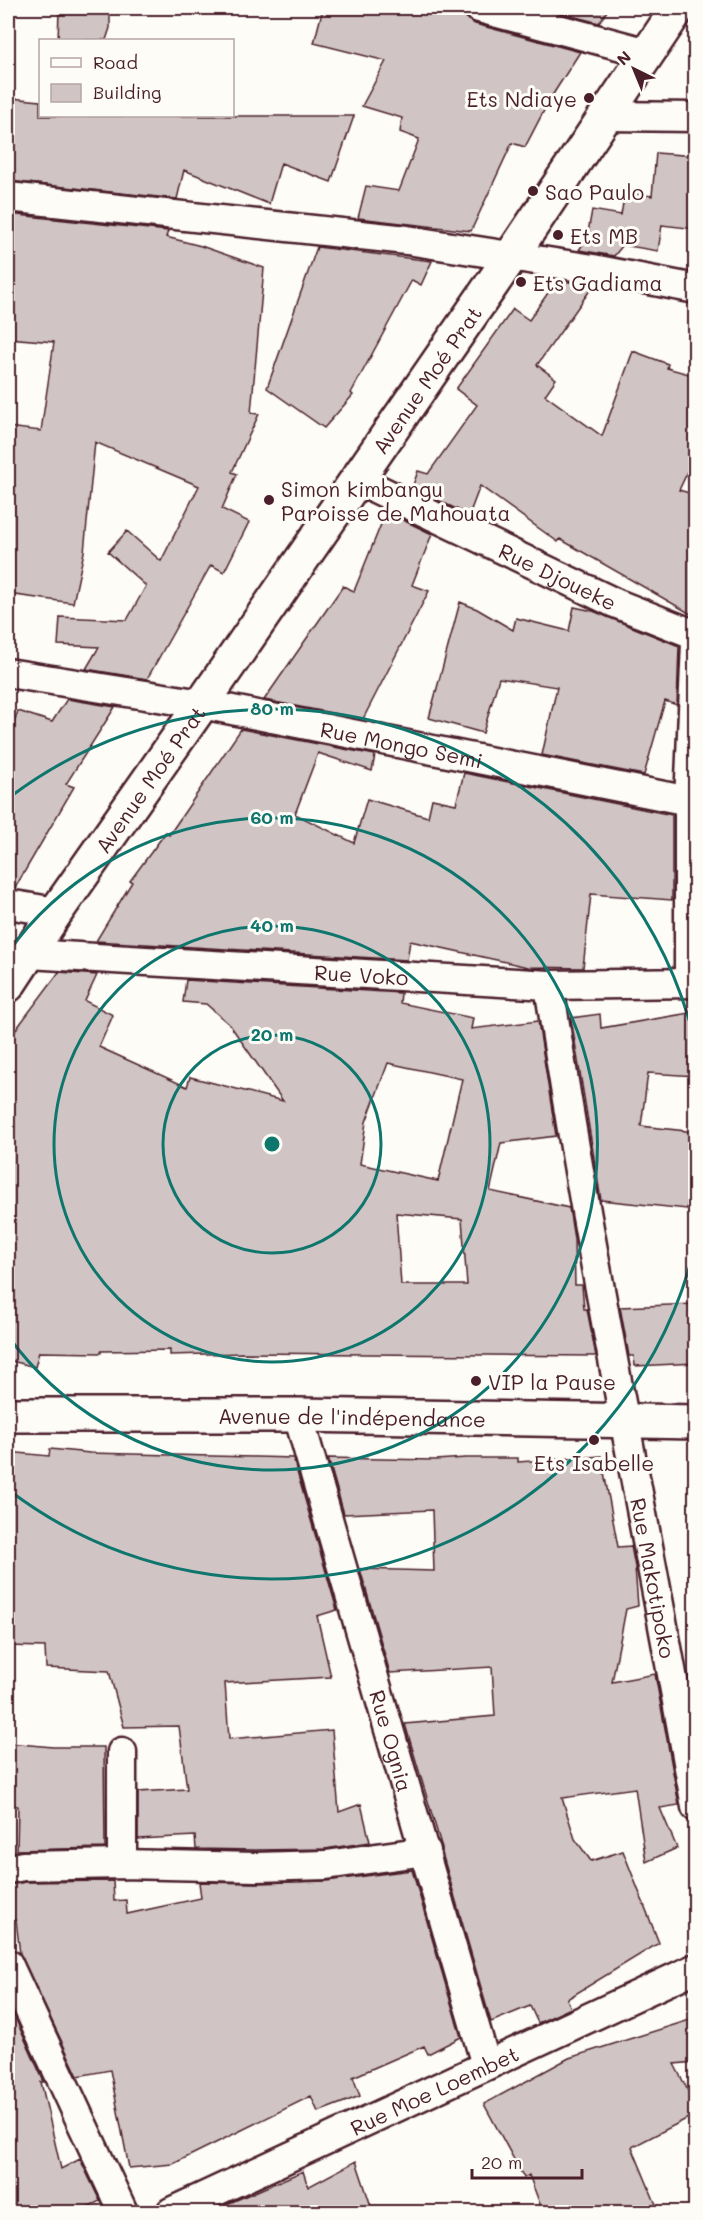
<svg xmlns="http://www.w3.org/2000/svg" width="703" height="2220" font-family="Mali,sans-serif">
<rect width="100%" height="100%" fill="#fdfcf7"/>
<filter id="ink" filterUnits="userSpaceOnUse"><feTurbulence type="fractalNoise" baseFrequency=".0167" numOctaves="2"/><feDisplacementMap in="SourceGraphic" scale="12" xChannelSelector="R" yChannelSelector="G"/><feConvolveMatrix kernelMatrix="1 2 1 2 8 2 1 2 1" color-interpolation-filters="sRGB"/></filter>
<g filter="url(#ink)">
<!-- building -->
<path fill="#d0c5c4" stroke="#4a1f2b" stroke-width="1.5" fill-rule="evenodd" d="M323 8H463L467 19 475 24 580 52 550 99 525 147 512 143 471 231 358 218 366 186 399 191 419 139 400 132 402 118 362 106 386 61 314 43Z
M541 8H609L599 23Z
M59 11H110V28L106 40H58Z
M11 98 40 101V116H354L331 182 281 163 269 204 184 170 177 199 8 181V124Z
M656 153 696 156V229L662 225 658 251 623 245 614 256 579 250 587 238 592 210 621 215 625 192 652 196Z
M8 214 168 231 166 237 201 246 264 268 251 413 259 414 232 472 237 474 222 509 249 522 224 572 211 565 147 679 86 669 99 647 58 645 60 617 127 620 146 586 108 552 127 531 161 561 199 486 95 442 84 552 73 603 8 594V427L41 431 54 342 8 338Z
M317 247 432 261 421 285 412 280 351 393 353 395 324 428 267 388Z
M557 280 593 286 537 365 556 379 545 395 602 436 633 351 668 364 667 368 696 376V454L679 490 696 495V617L560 539 558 542 480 486 469 515 412 488 418 471 428 474 477 405 456 389 513 309 529 320Z
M386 512 432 534 412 585 429 591 363 719 264 700 343 586 354 591Z
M460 602 477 609 513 630 516 618 569 631 574 607 593 611 679 646 677 705 665 701 644 775 542 755 557 687 499 678 483 733 429 718Z
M67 699 115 707 66 784 74 787 15 888H8V740L18 711 52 722Z
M241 729 375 755 372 771 318 753 295 814 354 843 367 799 428 817 432 799 456 804 464 773 672 815V900L591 894 583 968 528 967 410 941 407 960 96 941 132 882 130 881 166 832 169 835Z
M59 972 97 975 85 1001 113 1015 99 1047 187 1087 190 1077 283 1101 230 1025 206 1004 183 1002 186 980 401 993 400 1003 473 1018 471 1029 538 1021 556 1136 501 1143 490 1191 569 1208 574 1239 575 1285H582L584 1309H587L596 1356 244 1353 170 1355V1350L101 1351V1353L39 1352 35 1367 8 1360V1040ZM388 1063 462 1079 438 1181 360 1164 366 1122ZM396 1213 462 1219 467 1285H401Z
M696 1012V1076L648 1073 641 1126 695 1132 687 1209 601 1200 571 1018 600 1014 601 1028Z
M696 1304V1363L635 1366 634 1356H629L620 1307Z
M50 1449 90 1453 293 1458 337 1610 317 1616 331 1677 225 1683 229 1739 332 1730 339 1812 361 1804 370 1842 325 1849 256 1850 196 1849 195 1836 138 1839V1792L187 1789 179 1726 124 1727 109 1671 46 1668 45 1647 8 1646V1452L49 1456Z
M601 1456 618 1547 631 1546 635 1567 638 1606 626 1609 612 1682 655 1674 679 1805 660 1808 677 1848 646 1862 635 1788 562 1798 575 1839 591 1861 623 1851 659 1943 567 1999 571 2008 538 2023 530 2006 491 2022 442 1853V1848L405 1724 495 1716 492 1667 390 1673 360 1569 434 1571 432 1510 344 1514 328 1458 435 1460 466 1458H518V1462Z
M8 1743 53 1747H104L105 1848 17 1850 18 1806 8 1804Z
M412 1870 461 2037 428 2054 424 2046 353 2077 360 2096 318 2112 311 2096 173 2164 129 2168 110 2070 78 2076 20 1954 16 1920H13L10 1885 25 1882 113 1881 114 1901 126 1900 127 1914 201 1898 199 1882 256 1883 326 1881Z
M8 2002 44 2082H41L61 2169 80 2159 100 2201 77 2212H8Z
M696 2018V2062L674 2064 696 2106V2114L632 2147 659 2212H543L529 2175 524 2178 484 2104 569 2058Z
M356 2161 373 2212H209L303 2171 308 2187Z"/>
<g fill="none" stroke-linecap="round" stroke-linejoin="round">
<!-- minor casing -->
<g stroke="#4a1f2b" stroke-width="33">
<g id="minor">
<path d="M479 8 648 53"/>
<path d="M605 116 696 117"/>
<path d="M8 197 407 240 593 269 696 289"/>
<path id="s1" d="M356 479 615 603 696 635"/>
<path id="s2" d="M8 673 202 704 689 801"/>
<path d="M8 904 56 912"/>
<path id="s3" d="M29 954 549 985 696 983"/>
<path d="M689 983V801L696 643"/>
<path id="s4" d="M549 985C590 1261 648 1533 696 1807"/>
<path id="s5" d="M298 1415 486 2065"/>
<path d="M122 1752V1864"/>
<path d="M8 1869 23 1866 122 1864 256 1867 326 1865 426 1851"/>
<path d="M8 1964 123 2212"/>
<path id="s6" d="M171 2212 696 1968"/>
</g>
</g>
<!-- tertiary casing -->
<g stroke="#4a1f2b" stroke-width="38">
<g id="tertiary">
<path id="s7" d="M8 985 56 912 202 704 512 255 678 8"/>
<path id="s8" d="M8 1415H298L696 1422"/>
</g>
</g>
<!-- minor -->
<use href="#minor" stroke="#fdfcf7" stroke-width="28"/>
<!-- tertiary -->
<use href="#tertiary" stroke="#fdfcf7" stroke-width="33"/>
</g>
</g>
<!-- distance rings -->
<g fill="none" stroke="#0f766e" stroke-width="3">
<circle cx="272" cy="1144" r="109"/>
<circle cx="272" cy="1144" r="218"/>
<path d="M8 952A326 326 0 1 1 8 1336"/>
<path d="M695 1246A435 435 0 0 1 10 1491M10 797A435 435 0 0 1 695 1042"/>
</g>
<!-- markers -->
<g fill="#4a1f2b" stroke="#fdfcf7" stroke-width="2">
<circle cx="589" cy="98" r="6"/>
<circle cx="533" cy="191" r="6"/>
<circle cx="558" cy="235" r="6"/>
<circle cx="521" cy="282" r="6"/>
<circle cx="269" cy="500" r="6"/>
<circle cx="476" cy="1381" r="6"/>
<circle cx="594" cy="1440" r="6"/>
</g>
<g text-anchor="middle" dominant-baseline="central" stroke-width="6" stroke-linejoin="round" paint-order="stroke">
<!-- poi labels -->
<g font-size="21" fill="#4a1f2b" stroke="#fdfcf7" text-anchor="start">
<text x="577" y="98" text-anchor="end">Ets Ndiaye</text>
<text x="545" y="191">Sao Paulo</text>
<text x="570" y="235">Ets MB</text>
<text x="533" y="282">Ets Gadiama</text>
<text x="281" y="488">Simon kimbangu<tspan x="281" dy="24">Paroisse de Mahouata</tspan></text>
<text x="488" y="1381">VIP la Pause</text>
<text x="594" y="1462" text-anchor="middle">Ets Isabelle</text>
</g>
<!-- street labels -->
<g font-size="21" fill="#4a1f2b" stroke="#fdfcf7">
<text stroke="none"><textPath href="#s7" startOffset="736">Avenue Moé Prat</textPath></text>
<text stroke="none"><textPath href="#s1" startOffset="224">Rue Djoueke</textPath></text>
<text stroke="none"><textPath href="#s2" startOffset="400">Rue Mongo Semi</textPath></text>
<text stroke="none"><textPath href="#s7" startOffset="250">Avenue Moé Prat</textPath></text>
<text stroke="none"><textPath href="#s3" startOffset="333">Rue Voko</textPath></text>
<text stroke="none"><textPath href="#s8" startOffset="344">Avenue de l'indépendance</textPath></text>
<text stroke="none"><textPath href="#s4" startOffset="602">Rue Makotipoko</textPath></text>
<text stroke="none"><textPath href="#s5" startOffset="339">Rue Ognia</textPath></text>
<text stroke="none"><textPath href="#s6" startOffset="290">Rue Moe Loembet</textPath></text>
</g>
</g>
<circle cx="272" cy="1144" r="9" fill="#0f766e" stroke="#fdfcf7" stroke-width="3"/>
<g font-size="18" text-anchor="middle" font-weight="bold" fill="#0f766e" stroke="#fdfcf7" stroke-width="6" stroke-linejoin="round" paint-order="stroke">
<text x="272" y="715">80 m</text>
<text x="272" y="824">60 m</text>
<text x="272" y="932">40 m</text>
<text x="272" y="1041">20 m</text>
</g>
<!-- margin -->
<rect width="703" height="2220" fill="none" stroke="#fdfcf7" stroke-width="30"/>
<rect x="15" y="15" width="673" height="2190" fill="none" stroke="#4a1f2b" stroke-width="2" filter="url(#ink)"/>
<!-- legend -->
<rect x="39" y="39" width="195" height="78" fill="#fdfcf7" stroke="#b5a4a5" stroke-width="1.5"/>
<rect x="51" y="58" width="30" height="9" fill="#fdfcf7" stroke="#b5a4a5" stroke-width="1.5"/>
<text x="93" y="69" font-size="18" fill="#4a1f2b">Road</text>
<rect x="51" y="84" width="30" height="18" fill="#d0c5c4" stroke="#b5a4a5" stroke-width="1.5"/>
<text x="93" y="99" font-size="18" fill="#4a1f2b">Building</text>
<!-- north arrow -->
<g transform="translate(634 69) rotate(317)" stroke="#fdfcf7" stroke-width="4.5" paint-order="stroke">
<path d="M0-4.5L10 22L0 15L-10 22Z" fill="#4a1f2b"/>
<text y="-9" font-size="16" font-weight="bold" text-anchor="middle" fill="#4a1f2b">N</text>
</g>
<!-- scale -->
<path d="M472 2169v9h110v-9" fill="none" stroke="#4a1f2b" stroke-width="3"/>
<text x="481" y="2169" font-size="18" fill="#4a1f2b" stroke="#fdfcf7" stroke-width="4.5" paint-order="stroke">20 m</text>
</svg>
